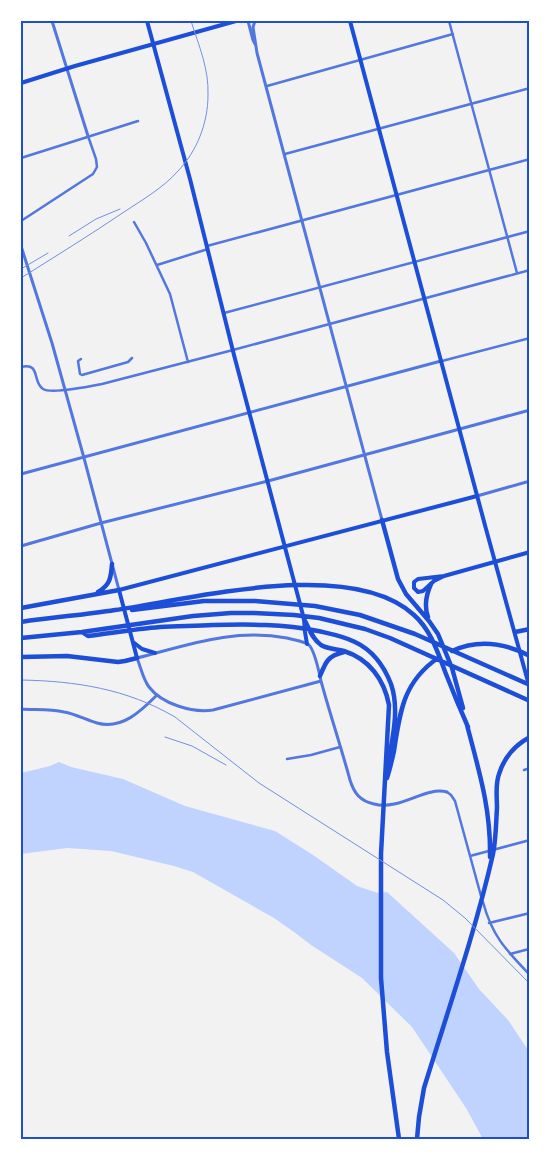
<svg xmlns="http://www.w3.org/2000/svg" width="551" height="1160" font-family="Arial,sans-serif">
<rect width="100%" height="100%" fill="#f2f2f2"/>
<!-- water -->
<path fill="#bfd3fe" d="M59 762 71 767 123 779 185 806 275 831 313 855 357 886 378 893 387 892 454 953 479 989 508 1020 530 1053V1139H483L466 1108 412 1027 362 978 311 945 294 932 274 918 193 872 174 866 111 851 67 848 21 854V773L50 766Z"/>
<g fill="none" stroke-linecap="round" stroke-linejoin="round">
<!-- minor -->
<path stroke="#5277de" stroke-width="2.5" d="M449 21 517 273
M267 86 453 34
M285 154 530 88
M21 158 138 121
M21 221 93 174 97 167 96 159 88 136
M134 222 146 243 170 294 188 362
M207 246 530 159
M157 265 208 249
M224 313 530 231
M81 359 78 361 80 374 82 375 128 362 132 358
M442 361 530 338
M21 367C41 362 32 382 43 389 51 394 92 386 102 384L233 350 530 270
M287 759 311 755 340 747
M524 770 530 768
M447 792 451 795 455 801 481 896
M470 856 530 840
M483 902C492 936 506 950 530 975
M489 923 530 913
M510 954 529 949"/>
<!-- tertiary -->
<path stroke="#5277de" stroke-width="3" d="M52 21 88 136
M248 21 253 40 255 44
M255 21 253 27 257 53 382 520
M21 246 52 343 84 458 119 590
M21 474 441 361
M477 496 530 481
M21 546 101 523 268 481 530 410
M321 681 213 710C192 713 162 704 149 687 143 679 141 668 137 658 188 645 234 628 287 638 293 640 304 641 309 645 315 651 319 672 321 681 330 714 341 747 350 780 354 793 360 801 374 804 400 811 425 786 447 792
M21 709C35 710 50 709 64 712 76 714 86 720 97 723 122 730 141 711 157 695"/>
<!-- secondary -->
<path stroke="#1d4ed8" stroke-width="4" d="M147 21 190 179 234 355 304 619 305 632 307 644
M444 576 434 581 423 591 418 592 414 588V582L418 579 444 576 530 552
M133 642 142 649 155 653
M137 658 119 590 477 496"/>
<!-- primary -->
<path stroke="#1d4ed8" stroke-width="4" d="M350 21 486 529 530 689
M21 83 75 66 236 21"/>
<!-- motorway -->
<path stroke="#1d4ed8" stroke-width="4.5" d="M382 520 398 579 406 594 429 621 438 634 452 668 463 708
M98 592C110 585 111 578 112 564
M21 608 119 590
M132 610 204 601H255L315 606 360 615 415 634 530 685
M428 617C424 606 426 595 431 584
M304 619C309 628 312 639 321 645 328 649 336 649 344 651 369 659 384 679 389 705L381 854V978L387 1052 399 1139
M21 622C53 617 84 615 115 610 192 599 351 557 414 615 431 630 438 653 446 674 453 692 460 709 468 727
M82 632 88 636C112 633 136 629 160 627 177 626 195 626 213 625 249 624 283 624 318 631 331 634 343 636 355 642 372 650 384 666 391 684 400 710 392 739 388 766
M515 632 530 629
M21 638 82 632 193 616 231 613H254L294 615 319 618 365 629 390 638 530 701
M452 651C478 639 505 643 530 656
M21 657 67 656 118 662 125 661 137 658
M320 676C326 661 328 656 344 652
M467 725C479 771 491 809 490 857
M387 778C390 769 392 760 394 751 400 712 403 682 438 658
M417 1139 419 1117 424 1088C448 1010 475 933 493 854 496 839 496 823 497 808 497 797 495 785 499 774 504 758 515 745 530 737"/>
<!-- rail -->
<path stroke="#7290e2" stroke-width="1" d="M69 236 96 219 120 209
M21 269 48 253
M21 278C56 256 90 235 124 212 142 200 163 188 178 171 197 151 208 123 208 95 209 69 199 46 191 21
M21 680C76 681 127 689 175 717L259 783 443 900 465 918 530 984
M165 737 192 746 226 765"/>
</g>
<!-- border -->
<rect width="551" height="1160" fill="none" stroke="#ffffff" stroke-width="45"/>
<rect x="22" y="22" width="506" height="1116" fill="none" stroke="#1d4ed8" stroke-width="2"/>
</svg>
